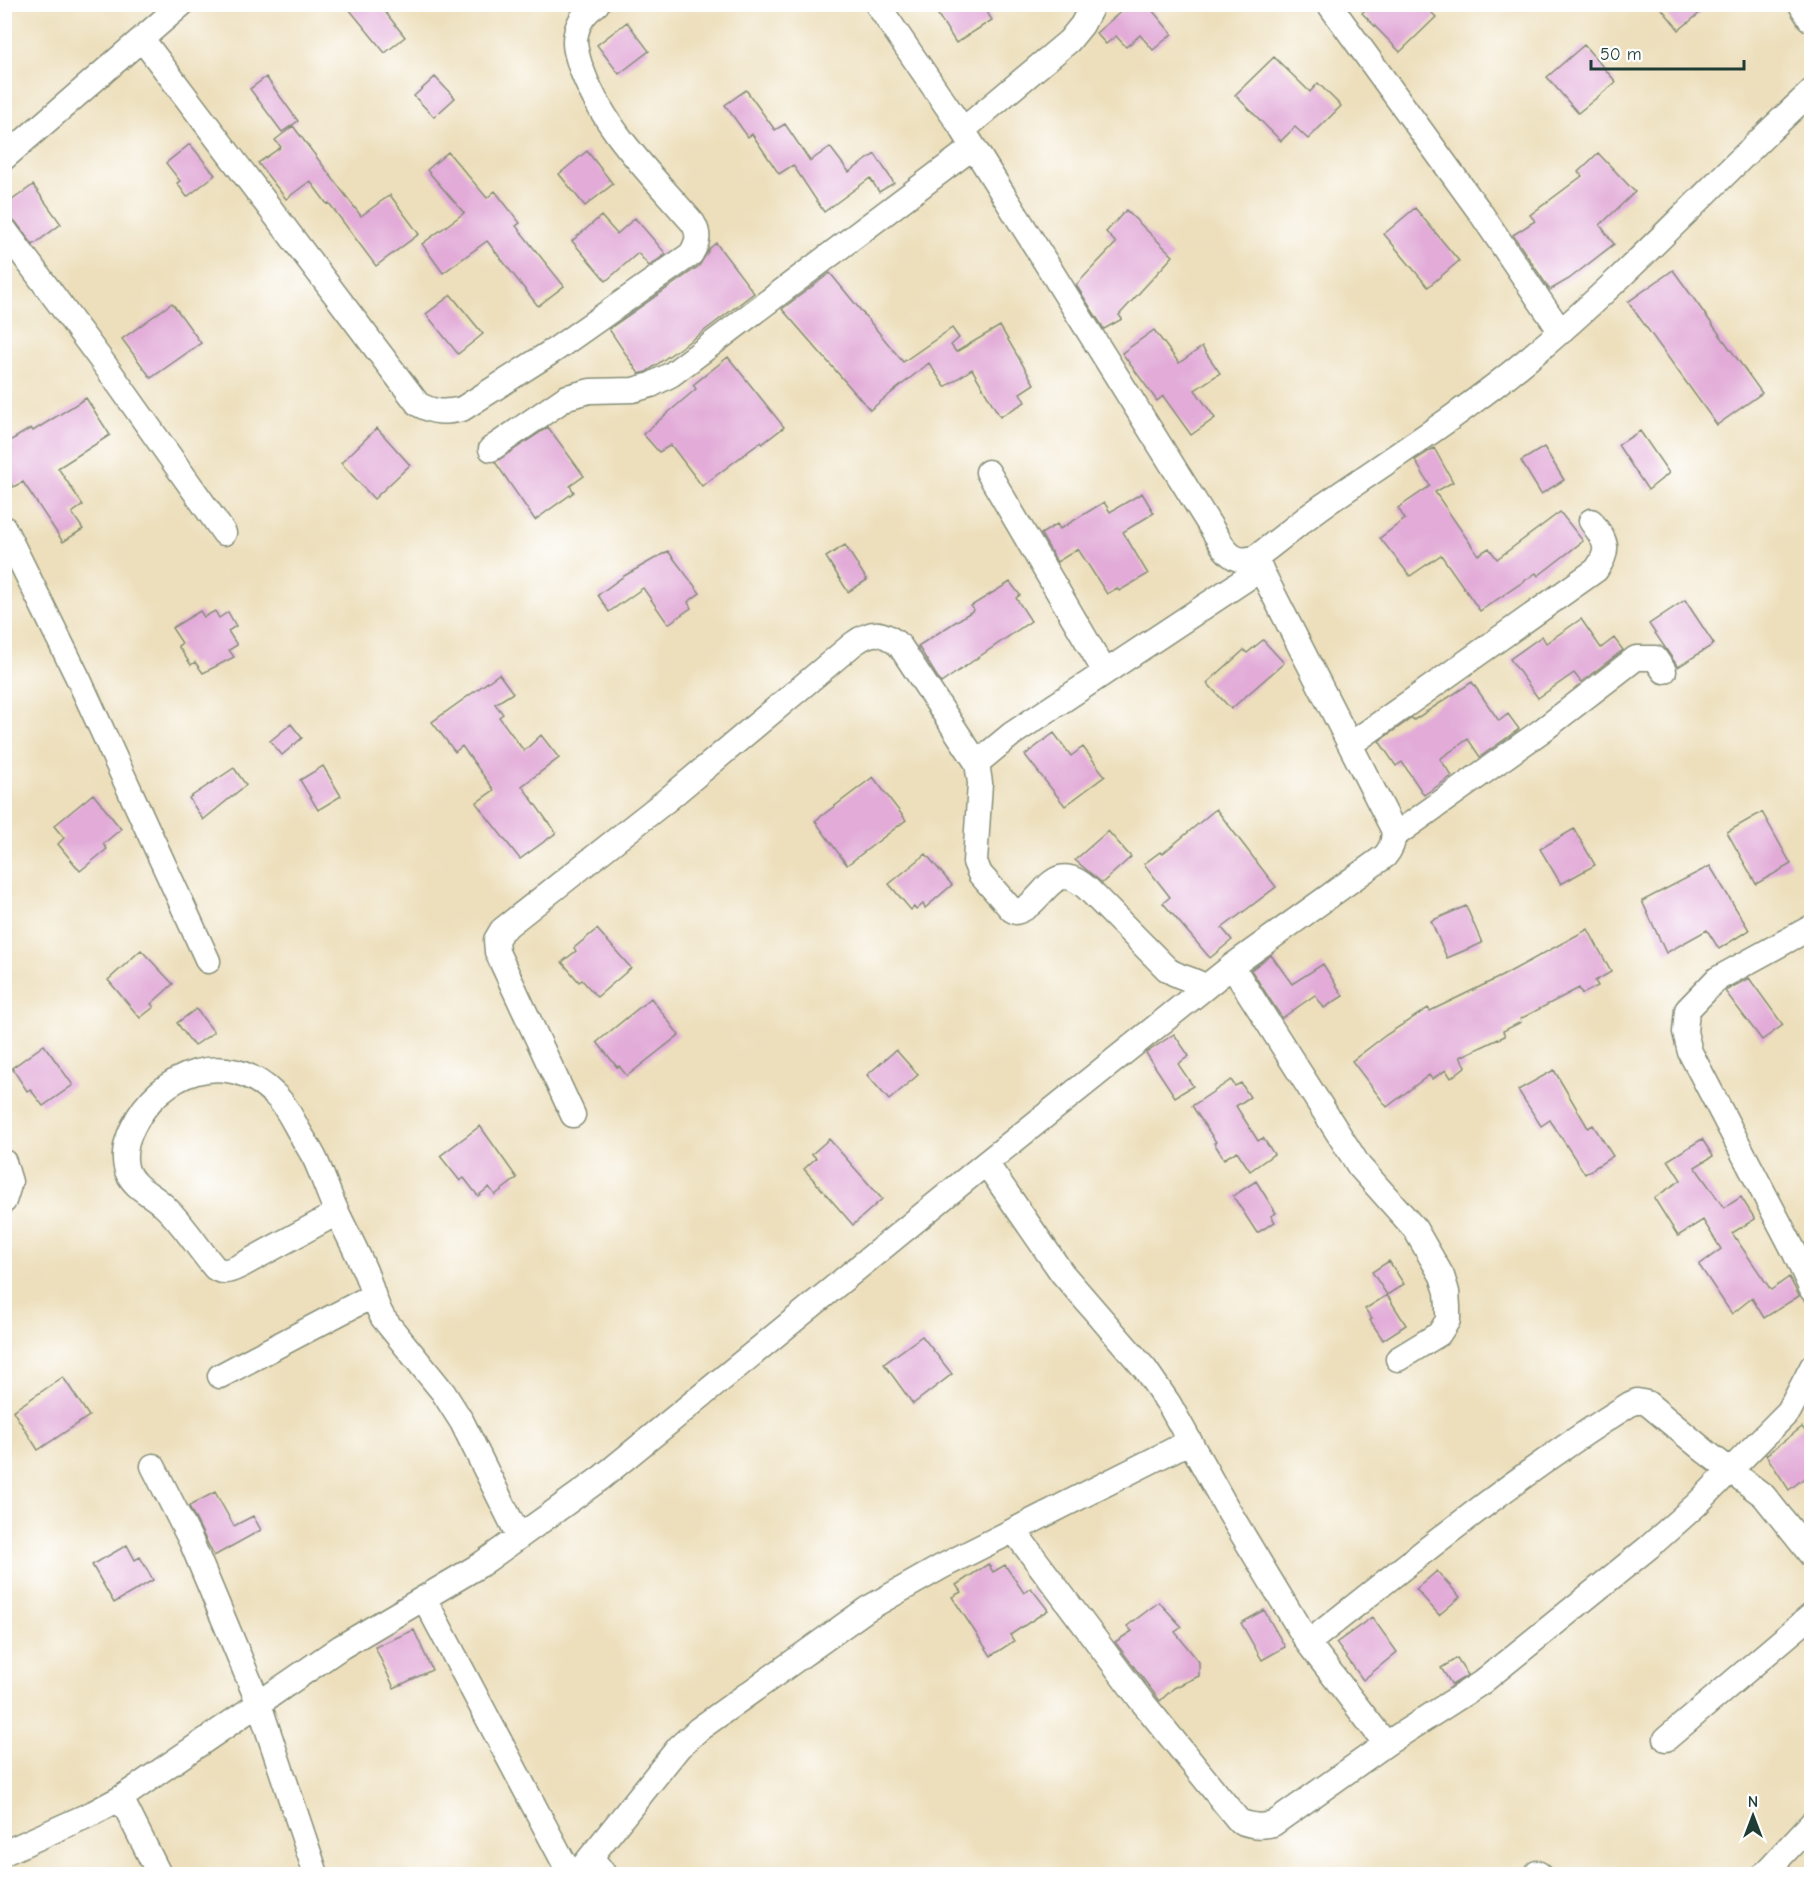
<svg xmlns="http://www.w3.org/2000/svg" width="1816" height="1879" font-family="'Comic Neue',sans-serif">
<rect width="100%" height="100%" fill="#fff"/>
<filter id="ink" filterUnits="userSpaceOnUse"><feTurbulence type="fractalNoise" baseFrequency=".0167" numOctaves="2"/><feDisplacementMap in="SourceGraphic" scale="12" xChannelSelector="R" yChannelSelector="G"/><feConvolveMatrix kernelMatrix="1 2 1 2 8 2 1 2 1" color-interpolation-filters="sRGB"/></filter>
<filter id="wash" filterUnits="userSpaceOnUse"><feTurbulence type="fractalNoise" baseFrequency=".008" numOctaves="4" result="noise"/><feDisplacementMap in="SourceGraphic" scale="24" xChannelSelector="R" yChannelSelector="G"/><feGaussianBlur stdDeviation="1.35" result="paint"/><feColorMatrix in="noise" values="0 0 0 0 0 0 0 0 0 0 0 0 0 0 0 0 0 1.4 0 .05"/><feComposite in="paint" operator="in"/></filter>
<g filter="url(#wash)">
<rect width="100%" height="100%" fill="#eddfbc"/>
<g id="blocks">
<!-- building -->
<path fill="#e2abd8" d="M345 4H379L405 37 385 53Z
M931 4H982L992 20 956 43Z
M1130 4H1147L1172 34 1153 50 1140 35 1126 47 1116 36 1106 44 1096 33Z
M1371 4H1423L1436 17 1400 52 1362 13Z
M1658 4H1711L1679 30Z
M627 22 649 51 619 74 597 45Z
M1584 45 1616 82 1578 113 1547 77Z
M1274 57 1310 92 1318 83 1341 106 1308 139 1295 127 1281 141 1235 95Z
M266 77 298 121 282 132 250 89Z
M435 77 455 98 434 117 414 96Z
M746 90 775 130 785 124 810 161 830 147 849 172 875 154 894 183 879 192 870 178 824 212 793 165 779 174 752 134 748 137 725 105Z
M293 126 361 216 390 195 419 234 376 266 329 203 327 204 310 181 286 199 258 163 281 147 275 140Z
M190 144 215 175 187 197 177 183 180 181 166 163Z
M587 151 613 184 585 206 559 174Z
M448 152 487 198 495 191 520 223 516 226 564 286 538 306 487 241 443 273 422 244 464 213 427 170Z
M1598 153 1635 192 1600 225 1614 244 1569 279 1550 290 1513 235 1535 221 1530 215 1582 176 1578 172Z
M33 185 61 224 33 245 15 221 4 215V206Z
M1415 208 1459 261 1428 287 1384 234Z
M1126 210 1173 256 1119 315 1122 319 1104 329 1076 285 1116 243 1106 232Z
M601 216 617 234 635 218 666 254 649 266 638 253 606 281 572 241Z
M716 243 754 293 700 334 646 372 639 374 609 329 699 266 710 248Z
M1673 270 1762 393 1717 425 1628 302Z
M830 273 903 362 952 328 959 338 951 345 956 352 1000 326 1034 384 1020 393 1025 402 1000 417 972 369 945 387 929 363 870 410 782 309Z
M451 295 483 334 458 354 426 314Z
M172 303 201 343 151 378 122 339Z
M1154 330 1179 363 1202 347 1220 373 1195 390 1215 418 1191 435 1163 396 1157 401 1122 353Z
M728 357 784 427 762 444 761 442 702 486 671 445 659 452 643 434 696 389 693 385Z
M86 398 110 435 58 468 83 505 72 513 83 529 63 542 23 482 13 487 4 472V453L12 449 8 442 31 428 33 431Z
M548 427 584 476 570 486 574 492 535 520 495 462Z
M377 428 410 465 374 499 341 463Z
M1640 431 1669 473 1648 490 1618 445Z
M1544 447 1564 480 1541 494 1521 461Z
M1434 448 1453 482 1435 492 1478 555 1489 548 1497 559 1560 512 1583 541 1538 576 1536 573 1480 611 1441 555 1410 576 1380 538 1405 519 1398 508 1430 486 1415 460Z
M1142 493 1154 513 1123 532 1148 574 1119 591 1117 588 1107 594 1078 549 1057 562 1041 534 1057 524 1060 529 1104 502 1110 512Z
M845 545 867 580 848 592 826 557Z
M668 551 700 593 688 602 691 608 668 624 643 588 609 612 598 595 624 576Z
M1010 582 1020 595 1016 598 1031 621 941 683 918 646 974 610 971 606Z
M1685 600 1714 644 1678 667 1649 624Z
M200 611 204 617 215 611 219 618 228 612 236 626 228 631 237 645 229 650 234 657 203 673 195 662 191 665 178 646 182 643 172 628Z
M1581 619 1601 648 1614 638 1623 650 1581 682 1574 673 1538 698 1510 659 1542 636 1546 643Z
M1263 640 1284 663 1231 709 1207 683 1244 650 1247 653Z
M499 674 513 693 495 704 503 714 499 717 524 751 541 735 559 758 522 786 556 833 520 859 476 803 494 790 462 746 455 752 432 722Z
M1472 682 1499 721 1508 714 1519 729 1480 757 1468 739 1440 759 1452 776 1424 795 1402 762 1396 766 1379 741 1412 718 1414 720Z
M291 724 302 738 282 755 270 741Z
M1054 733 1071 756 1083 747 1105 776 1065 806 1025 755Z
M323 766 341 796 318 810 300 780Z
M234 768 246 785 203 820 189 798Z
M873 777 906 820 847 865 815 821Z
M93 794 121 829 103 844 107 849 80 871 58 844 64 838 54 826Z
M1216 809 1276 887 1222 928 1232 940 1210 958 1163 903 1170 897 1144 864 1160 852 1162 854Z
M1762 812 1791 864 1756 884 1727 832Z
M1574 829 1595 865 1561 884 1540 849Z
M1108 831 1131 857 1102 883 1075 860Z
M926 854 952 885 925 908 923 904 916 910 914 907 911 910 889 884Z
M1710 866 1749 930 1719 949 1707 930 1666 953 1642 901Z
M1466 906 1482 943 1447 958 1431 921Z
M597 929 631 968 597 997 582 980 579 982 562 962 576 951 574 948Z
M1588 929 1611 972 1595 981 1598 986 1582 994 1579 988 1520 1019 1521 1022 1503 1031 1505 1036 1460 1057 1466 1066 1451 1078 1446 1070 1432 1079 1429 1075 1387 1107 1352 1061 1386 1035 1428 1008 1430 1011 1502 976Z
M141 950 173 984 151 1004 154 1007 140 1018 108 980Z
M1271 955 1292 984 1323 964 1343 996 1324 1008 1315 995 1282 1018 1251 970Z
M1749 978 1783 1025 1762 1040 1725 991Z
M651 998 679 1035 627 1076 619 1066 617 1067 597 1042Z
M196 1009 214 1032 194 1046 177 1023Z
M1174 1034 1189 1056 1178 1064 1193 1086 1175 1097 1146 1053Z
M44 1045 73 1085 43 1106 30 1089 27 1091 12 1068Z
M896 1050 918 1075 889 1100 867 1075Z
M1554 1070 1588 1128 1593 1125 1613 1156 1585 1174 1550 1120 1541 1126 1518 1090Z
M1231 1080 1235 1086 1241 1083 1250 1097 1236 1106 1258 1141 1263 1138 1274 1154 1250 1171 1237 1151 1224 1159 1214 1143 1216 1142 1192 1106Z
M480 1126 517 1178 495 1195 489 1187 478 1196 464 1178 460 1181 440 1156Z
M829 1139 882 1199 853 1225 804 1169 816 1158 812 1154Z
M1702 1139 1713 1156 1695 1167 1724 1208 1741 1197 1755 1219 1732 1233 1771 1290 1789 1277 1799 1296 1764 1318 1752 1298 1732 1314 1699 1265 1721 1249 1703 1220 1678 1236 1654 1198 1681 1180 1668 1160Z
M1256 1181 1276 1213 1271 1216 1275 1222 1257 1233 1233 1196Z
M1389 1261 1404 1284 1387 1295 1372 1272Z
M1387 1295 1406 1325 1383 1340 1370 1320 1372 1319 1365 1309Z
M922 1336 952 1374 913 1404 884 1364Z
M63 1377 89 1416 38 1450 13 1411Z
M1802 1427 1812 1439V1472L1789 1490 1766 1455Z
M215 1492 234 1526 253 1516 261 1530 214 1556 189 1506Z
M127 1545 135 1560 140 1557 153 1580 114 1603 92 1565Z
M988 1564 993 1572 1005 1565 1024 1593 1031 1588 1048 1610 1010 1635 1014 1641 991 1656 952 1597 961 1592 956 1585Z
M1437 1571 1460 1597 1439 1615 1416 1589Z
M1159 1602 1182 1627 1175 1632 1199 1662V1676L1174 1688 1160 1701 1115 1642 1132 1631 1127 1626Z
M1264 1610 1285 1647 1262 1660 1241 1623Z
M1372 1617 1397 1652 1363 1680 1336 1643Z
M414 1630 432 1670 394 1688 375 1647Z
M1457 1658 1468 1675 1452 1685 1441 1668Z"/>
</g>
</g>
<g filter="url(#ink)">
<use href="#blocks" fill-opacity="0" stroke="#868e78" stroke-width="1.5"/>
<g fill="none" stroke-linecap="round" stroke-linejoin="round">
<!-- minor casing -->
<g stroke="#868e78" stroke-width="27">
<path id="minor" d="M877 4 963 130 1224 548C1234 560 1240 561 1255 558 1278 541 1300 522 1324 505 1392 458 1463 413 1527 360 1628 277 1716 179 1812 91
M1329 4 1480 212 1561 332
M142 39 418 404C434 413 444 413 462 409L556 349 691 254C698 242 700 235 693 223 651 174 601 127 580 65 577 55 573 44 576 34 578 21 587 11 597 4
M963 130 1069 41 1082 25 1093 4
M4 158 182 4
M4 229 110 372 224 533
M491 449 567 397 590 391 633 390 651 385 672 374 973 147
M988 472 1105 672
M4 528 79 680 208 961
M1351 744 1596 570C1612 548 1605 541 1591 521
M977 763 980 783 975 862 980 874 1012 910 1016 912C1046 904 1051 855 1088 889L1167 969C1178 978 1193 978 1205 987
M1394 836 1544 729 1636 658H1655L1664 671
M1812 927 1717 979 1687 1010 1685 1032 1690 1052 1794 1251 1812 1290
M1232 966 1359 1166 1415 1229 1442 1276 1447 1292 1448 1307V1320L1439 1334 1398 1359
M573 1115 497 952 496 940 502 930 668 799 853 644C872 630 882 630 900 646L977 763 1012 734 1261 569
M4 1162 10 1182 4 1201
M986 1163 1062 1273 1145 1369 1169 1404 1229 1512 1308 1643 1386 1744
M337 1213 242 1265C232 1270 224 1274 215 1268 197 1247 183 1223 163 1205 150 1193 134 1188 127 1171 122 1156 126 1141 133 1127 160 1072 226 1047 274 1094 283 1102 289 1113 295 1124 301 1136 309 1147 315 1159 323 1176 328 1193 336 1210 346 1232 358 1253 367 1276 372 1290 375 1304 383 1318L443 1392 462 1422 519 1537
M220 1376 372 1296
M153 1466 191 1541 259 1704 316 1874
M1014 1531 1140 1699 1239 1821C1251 1826 1260 1827 1273 1824L1386 1744 1481 1683 1649 1547 1696 1505 1789 1411 1812 1367
M424 1598 570 1874
M1308 1643C1413 1560 1517 1475 1630 1404L1637 1401 1647 1403 1706 1452 1764 1496 1812 1556
M1666 1739 1812 1615
M121 1798 159 1874
M4 1853 93 1813 121 1798 341 1647 480 1565 601 1478 986 1163 1232 966 1385 856C1392 848 1395 840 1393 829L1255 558
M591 1857 604 1874
M1537 1873 1539 1874
M577 1874 679 1747 699 1729 867 1609 941 1567 1189 1442
M1764 1874 1812 1823"/>
</g>
<!-- tertiary casing -->
<g stroke="#868e78" stroke-width="33">
<path id="tertiary" d="M1804 4 1812 17"/>
</g>
<!-- minor -->
<use href="#minor" stroke="#fff" stroke-width="24"/>
<!-- tertiary -->
<use href="#tertiary" stroke="#fff" stroke-width="30"/>
</g>
</g>
<!-- margin -->
<rect width="1816" height="1879" fill="none" stroke="#fff" stroke-width="24"/>
<!-- north arrow -->
<g transform="translate(1753 1816)" stroke="#ffffff" stroke-width="4.5" paint-order="stroke">
<path d="M0-4.5L10 22L0 15L-10 22Z" fill="#1f3d34"/>
<text y="-9" font-size="16" font-weight="bold" text-anchor="middle" fill="#1f3d34">N</text>
</g>
<!-- scale -->
<path d="M1591 60v9h153v-9" fill="none" stroke="#1f3d34" stroke-width="3"/>
<text x="1600" y="60" font-size="18" fill="#1f3d34" stroke="#ffffff" stroke-width="4.5" paint-order="stroke">50 m</text>
</svg>
